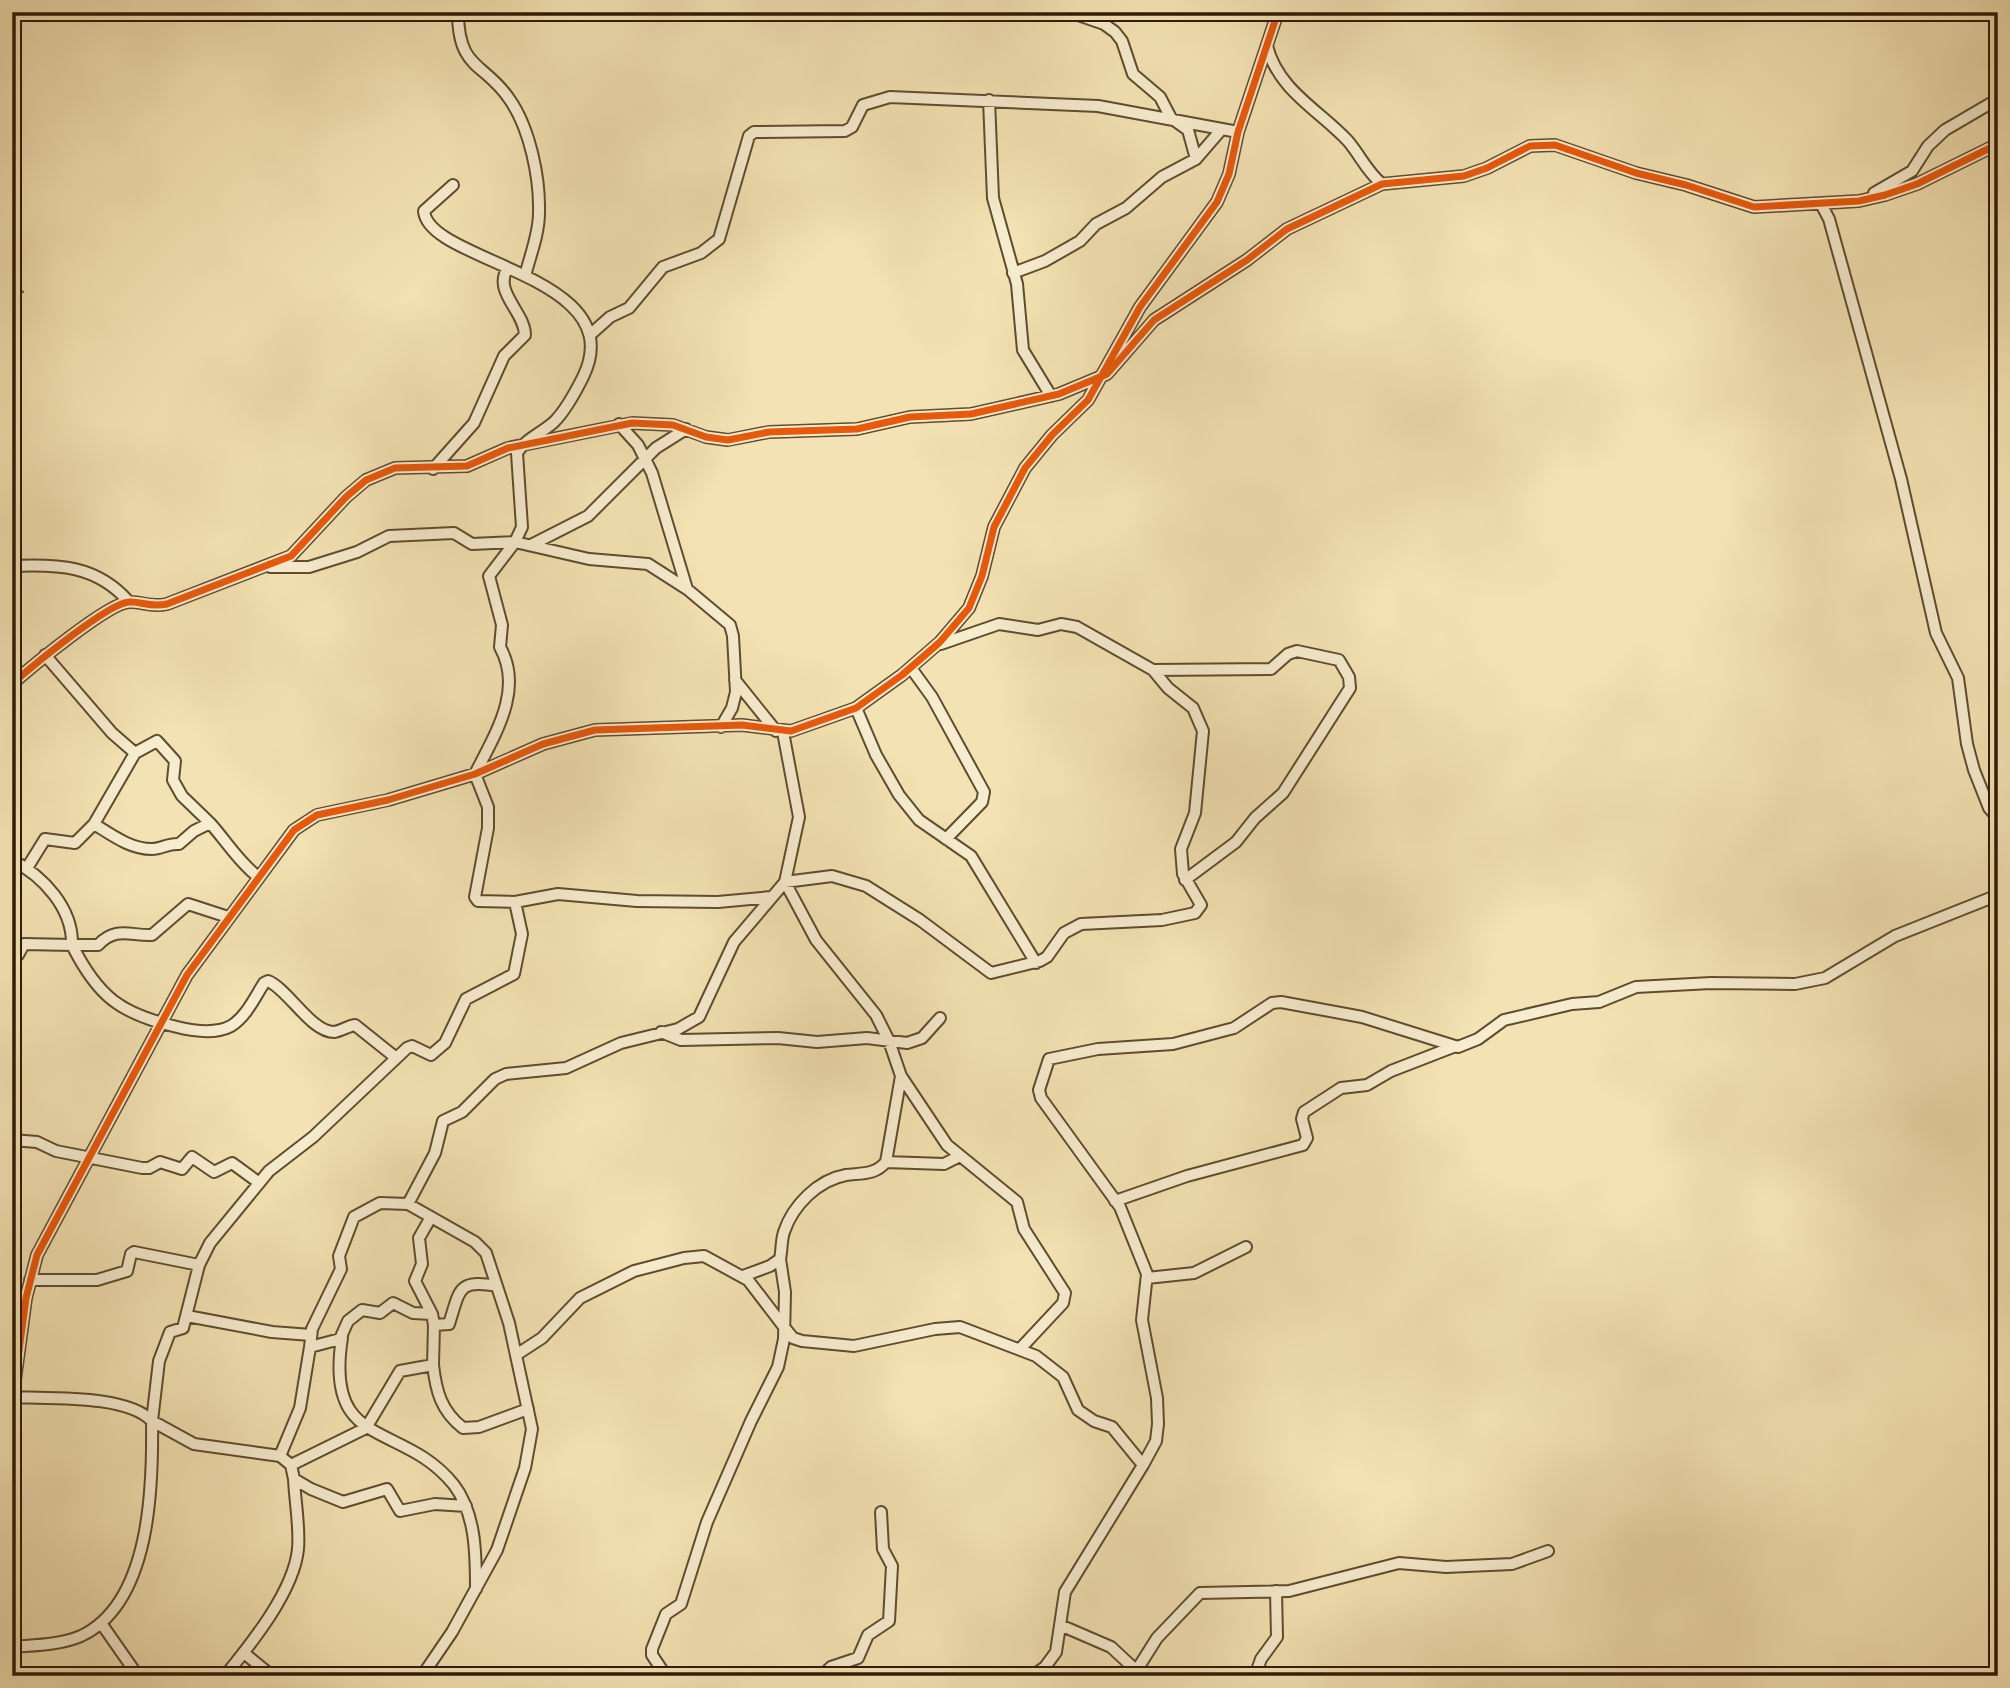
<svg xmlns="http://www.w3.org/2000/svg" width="2010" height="1688" font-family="'IM FELL French Canon',serif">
<rect width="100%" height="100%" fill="#f3e2b3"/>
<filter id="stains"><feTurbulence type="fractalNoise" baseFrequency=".00286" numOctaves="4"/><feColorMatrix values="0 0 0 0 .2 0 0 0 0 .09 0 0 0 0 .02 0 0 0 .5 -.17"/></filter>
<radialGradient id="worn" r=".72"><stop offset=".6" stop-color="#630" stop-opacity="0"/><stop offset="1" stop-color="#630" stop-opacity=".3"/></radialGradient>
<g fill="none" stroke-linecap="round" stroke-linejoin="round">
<!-- stream -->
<path stroke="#7c694a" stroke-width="2.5" d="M12 284 23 292"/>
<!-- minor casing -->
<g stroke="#5f4c30" stroke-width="14">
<path id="minor" d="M458 12C458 71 485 62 510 100 530 129 540 178 539 213 539 234 530 256 525 276
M1069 12 1104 24 1115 32 1122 41 1133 74 1160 97 1171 118 1188 130 1196 159
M1267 46C1278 90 1319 110 1348 141 1360 155 1367 172 1382 184
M989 100 993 198 1017 284 1023 350 1051 396
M453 185 424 211C428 263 633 275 583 377 575 393 566 410 554 422 542 433 525 439 517 453L522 527 515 542 489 576 502 625 500 647C524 690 495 734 475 774L488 807V828L475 897 478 901 515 902 558 894 637 901 718 902 771 897
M1874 193 1912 171 1928 146 1945 130 1998 99
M1821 204 1829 219 1901 479 1936 633 1958 678 1967 744 1974 770 1989 808 1998 818
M1013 273 1045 261 1080 241 1096 224 1126 208 1162 177 1196 159 1221 130
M591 334 610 317 629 308 663 267 701 253 719 239 749 136 754 132 845 131 852 127 863 105 890 97 1098 106 1238 132
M619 424 638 445 652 473 687 589
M433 469 474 423 504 356 525 335C525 312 492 291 508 268
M533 544 588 516 656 448 686 429
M12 566C58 564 97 565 129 602
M270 567H309L357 552 389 536 454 533 472 544 515 542 589 559 648 564 687 589 730 625 733 636 736 692 732 708 721 727
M941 644 999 624 1038 630 1061 624 1077 627 1153 670 1271 669 1288 654 1297 651 1339 660 1349 677 1350 688 1283 793 1255 818 1236 842 1185 880
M45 655 112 733 135 753 94 824C112 835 130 849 152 849 162 849 168 843 179 844L194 831 210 823C227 842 238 861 257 876
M911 668 932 697 984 792 982 802 946 839
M735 680 776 731
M12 684C30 668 108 603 129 602 142 601 149 608 167 604L291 556 346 497 366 480 395 468 467 466 508 448 632 423 673 425 706 437 728 440 769 432 857 429 910 417 971 414 1059 394 1107 374 1154 320 1247 260 1287 229 1382 184 1464 176 1487 168 1530 146 1555 145 1636 173 1686 185 1754 207 1859 201 1885 195 1917 184 1998 144
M856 708 876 755 899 795 919 820 971 856 1036 963
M135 753 157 741 175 761 173 780 182 796 210 823
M12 860C43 876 73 908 72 945H98C116 926 130 936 152 935L188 904 228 917
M27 868 45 839 75 843 94 824
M12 955H18L24 944 72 945C98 997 121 1014 177 1027 193 1031 216 1034 231 1026 246 1017 255 997 264 983L268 981C288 989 311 1032 334 1032 341 1031 348 1026 355 1025L395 1057
M661 1032 681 1040 778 1038 817 1042 867 1038 907 1043 922 1038 940 1018
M901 1076 947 1145 1017 1202 1024 1229 1065 1293 1063 1303 1020 1349
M12 1140 37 1142 56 1151 142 1168H149L160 1162 182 1169 192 1157 214 1172 232 1163 258 1182
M886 1162 944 1164 958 1157
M1115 1201 1187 1176 1303 1145 1307 1138 1302 1119 1304 1112 1341 1088 1367 1085 1391 1071 1453 1047
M431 1217 419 1238 422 1264 415 1281 432 1314
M199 1265 183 1328 170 1332 159 1361 152 1421 194 1444 280 1456 291 1465 294 1479 311 1489 343 1502 387 1489 400 1511 435 1504 466 1506
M743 1276 770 1266 780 1259C782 1250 781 1241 784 1232 793 1205 818 1180 846 1175 862 1173 875 1175 886 1162L901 1076 889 1041 876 1015 816 940 785 882 832 876 866 886 920 920 991 973 1040 961 1047 957 1064 933 1081 924 1162 920 1195 913 1201 905 1183 874 1181 849 1195 813 1203 731 1193 708 1168 688 1153 670
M1147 1278 1194 1273 1246 1247
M30 1280H97L127 1271 131 1254 134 1252 199 1265 210 1243 269 1171 313 1137 407 1048 412 1046 431 1055 445 1043 466 999 514 974 522 934 515 902
M187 1316 272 1332 311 1335
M342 1338C324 1452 402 1420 454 1485 476 1514 476 1555 476 1589
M310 1347 312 1329 341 1269 339 1256 354 1217 380 1203 408 1204
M516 1355 542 1338 580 1298 634 1271 684 1258 704 1256 748 1280 784 1327 793 1338 802 1341 854 1346 935 1329 960 1327 1036 1356 1063 1377 1078 1410 1094 1421 1112 1427 1143 1465
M433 1365C436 1391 441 1411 463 1428L479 1427 528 1409
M12 1402 26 1298 37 1255 187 975 294 830 317 815 388 800 475 774 543 744 595 730 742 725 791 731 856 708 902 675 940 642 969 608 982 576 994 527 1025 468 1052 435 1088 400 1140 307 1217 202 1229 174 1238 132 1278 12
M280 1456 300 1408 310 1347 340 1339 348 1321 362 1310 380 1313 393 1303 413 1313 432 1314 434 1325
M291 1465 366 1428 400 1371 433 1365 434 1325 449 1324C460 1290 457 1279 497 1286
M101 1623 138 1676
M1060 1625 1111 1647 1140 1674
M12 1647C35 1645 60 1645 81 1636 151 1603 153 1486 152 1421 126 1394 49 1399 13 1397
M244 1653 272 1676
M225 1676C251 1644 294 1591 298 1549 300 1527 295 1502 294 1479
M422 1676 452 1632 497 1550 525 1468 532 1429 509 1323 486 1253 475 1242 408 1204 435 1153 443 1121 462 1112 495 1079 506 1074 566 1068 621 1043 678 1029 699 1017 734 942 785 882 799 817 783 732
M666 1676 652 1655V1649L666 1614 681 1604 707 1522 751 1421 778 1367 784 1339 785 1292 780 1259
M737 1676H738
M822 1676 831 1667 858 1658 868 1635 889 1621 892 1566 883 1549 881 1512
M1032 1676 1045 1667 1056 1652 1065 1592 1143 1465 1156 1441 1158 1424 1157 1398 1142 1320 1147 1274 1120 1207 1041 1098 1039 1090 1049 1059 1098 1049 1173 1044 1234 1028 1272 1003 1281 1002 1362 1017 1458 1047 1478 1039 1504 1020 1572 1004 1599 1002 1636 987 1711 983 1795 984 1825 978 1895 936 1998 895
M1133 1676 1157 1638 1200 1593 1289 1591 1399 1563 1446 1567 1512 1564 1548 1551
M1255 1676 1261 1659 1277 1637 1276 1591"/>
</g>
<!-- minor -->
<use href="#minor" stroke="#f7ecce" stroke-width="10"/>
<!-- cycleway casing -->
<g stroke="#f7ecce" stroke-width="11">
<path id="cycleway" d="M12 684C30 668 108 603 129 602 142 601 149 608 167 604L291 556 346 497 366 480 395 468 467 466 508 448 632 423 673 425 706 437 728 440 769 432 857 429 910 417 971 414 1059 394 1107 374 1154 320 1247 260 1287 229 1382 184 1464 176 1487 168 1530 146 1555 145 1636 173 1686 185 1754 207 1859 201 1885 195 1917 184 1998 144
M12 1402 26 1298 37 1255 187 975 294 830 317 815 388 800 475 774 543 744 595 730 742 725 791 731 856 708 902 675 940 642 969 608 982 576 994 527 1025 468 1052 435 1088 400 1140 307 1217 202 1229 174 1238 132 1278 12"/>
</g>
<!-- cycleway -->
<use href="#cycleway" stroke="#e8590c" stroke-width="7"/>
</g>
<!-- margin -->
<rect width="2010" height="1688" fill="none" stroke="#f3e2b3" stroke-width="42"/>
<rect x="14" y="14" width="1982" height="1660" fill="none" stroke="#2e1a05" stroke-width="3.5"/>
<rect x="21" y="21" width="1968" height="1646" fill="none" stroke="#2e1a05" stroke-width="2"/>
<rect width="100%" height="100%" filter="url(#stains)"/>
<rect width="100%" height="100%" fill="url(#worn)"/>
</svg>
